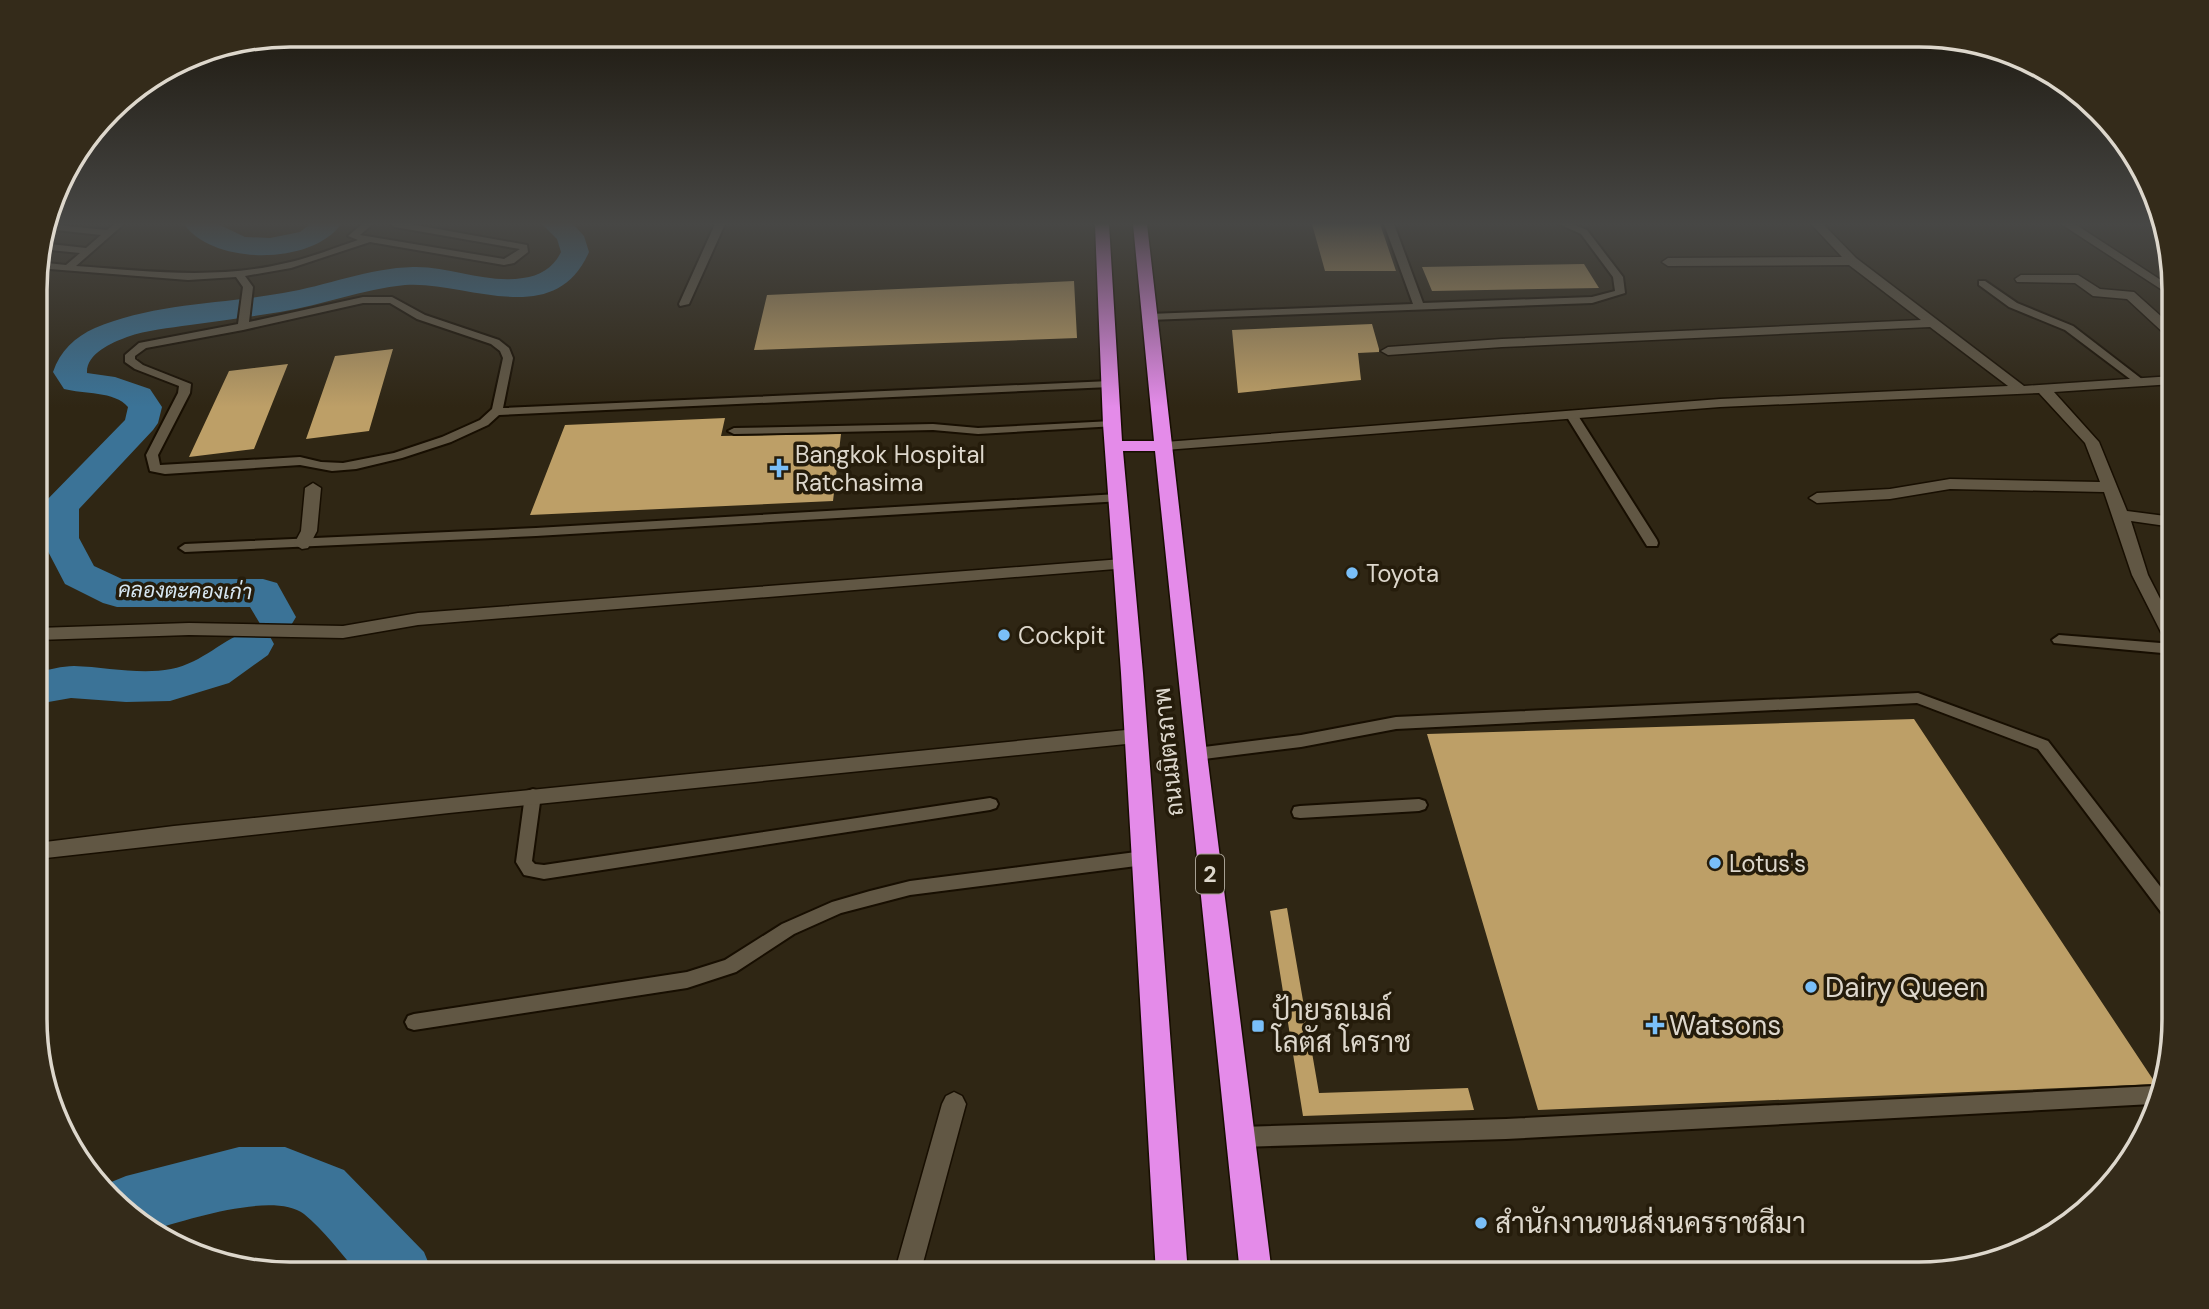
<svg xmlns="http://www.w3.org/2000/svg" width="2209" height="1309" font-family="'DM Sans',Sarabun,sans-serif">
<rect width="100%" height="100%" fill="#2f2614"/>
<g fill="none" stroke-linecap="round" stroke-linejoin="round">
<!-- river -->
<path fill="#3b7397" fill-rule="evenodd" d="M184 224H218L245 237 270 238 300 232 310 224H341C313 265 213 266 184 224Z
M542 224H573L584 236 589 252C554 332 465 280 405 285 363 289 322 305 280 312 250 317 220 321 190 325 169 328 147 330 127 337 111 343 86 354 87 373L115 377 150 389 162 407 158 423 153 430 79 509V538L94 566 122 579H263L277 583 296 617 290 627 276 631 262 627 250 607H117L103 603 65 584 41 538V506L125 420 128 407C115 391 83 394 64 389L53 372C60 351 75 337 95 328 153 303 222 304 283 293 326 286 369 268 413 267 451 266 486 284 523 278 540 276 554 267 561 252L557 239Z
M253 629 268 633 274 644 268 655 229 683 170 701 126 702 71 698 37 704V672C49 670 62 666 74 666 106 667 140 675 171 669 203 663 223 638 253 629Z
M239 1147H285L344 1170 424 1252 433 1274H359C342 1255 324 1230 304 1214 273 1191 187 1220 151 1230L104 1185 126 1176Z"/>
</g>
<!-- building -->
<path fill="#bd9f67" d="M1312 224H1380L1396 271H1325Z
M1584 264 1599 288 1432 291 1422 267Z
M1074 281 1077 338 754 350 767 295Z
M1372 324 1379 349V352L1358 353 1361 380 1238 393 1232 330Z
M393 349 369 431 306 439 335 356Z
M288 364 254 449 189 457 229 371Z
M725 418 721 436 841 434 833 501 530 515 565 425Z
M1914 719 2156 1084 1538 1110 1427 734Z
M1287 908 1319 1093 1468 1088 1474 1110 1303 1116 1270 911Z"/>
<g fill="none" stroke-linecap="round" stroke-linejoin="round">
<!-- lane casing -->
<g stroke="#170e01" stroke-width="4">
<path id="lane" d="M47 224 107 230 114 224H124L76 266C146 271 217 280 286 263 310 258 334 248 358 240L348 236 362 224H373L360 235 504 259 520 249 395 227 390 224H410L527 245 528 252 514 263 504 265 370 242 291 268 245 276 253 287 249 322 363 297H392L425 315 499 340 509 348 513 358 503 408 1110 381 1116 384 1110 387 499 415 488 425 451 442 402 458 356 469 332 471 300 465 165 474 150 471 146 455 178 393 179 386 135 369 125 362V355L139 343 238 324 243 287 236 277 188 280 37 268V262L66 265 80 253 40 249 41 243 86 248 101 235 47 229ZM363 303H390L417 319 491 344 500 351 503 358 492 409 480 420 442 437 394 453 343 463 321 462 300 457 160 465 158 455 190 393 191 384 143 365 135 359V356L146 348 243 330Z
M715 224H725L689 304 680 306 679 304Z
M1384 224H1394L1423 303 1592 297 1615 291 1613 277 1581 234 1559 224H1572L1587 230 1623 277 1625 293 1592 303 1149 320 1144 317 1149 314 1413 304Z
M1979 281H1985L2017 303 2073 326 2147 383 2146 385H2138L2065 330 2009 307 1979 285Z
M1571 411 1577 414 1657 540 1658 543 1657 546H1647L1565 414Z
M1112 421 1116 422V426L978 434 933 430 734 434 728 431 734 428 933 424 978 428Z
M1118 494 1122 495 1124 498 1122 501 536 536 185 552 179 548 185 544 536 528Z
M2059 635 2173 644V654L2054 643 2052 640Z
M1918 693 2048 741 2173 903V922L2167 920 2038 749 1917 703 1396 729 1301 747 1196 760 1191 758 1188 754 1191 750 1196 748 1301 735 1396 717Z
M533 789 539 791 541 795 532 861 535 864 544 865 990 798 996 800 998 804 996 808 990 810 544 879 524 875 516 862 525 795 527 791Z
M1419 799 1425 801 1427 805 1425 809 1419 811 1300 818 1294 817 1292 812 1294 807 1300 806Z
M1144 851 1150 853 1152 858 1150 863 1144 865 910 895 841 913 794 934 736 972 687 988 414 1030 408 1028 405 1022 408 1016 414 1014 687 972 725 960 782 924 832 902 870 891 910 881Z
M2155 1086 2158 1087 2152 1104 1506 1139 1241 1147 1234 1144 1231 1137 1234 1130 1241 1127 1506 1119Z"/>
</g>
<!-- street casing -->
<g stroke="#170e01" stroke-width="3">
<path id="street" d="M1811 224H1823L1856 258 2024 386 2173 376V384L2054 392 2099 442 2127 511 2173 517V527L2131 521 2148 575 2173 624V646L2167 644 2132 575 2104 492 1950 489 1890 499 1817 503 1809 498 1817 493 1890 489 1950 479 2100 482 2085 443 2039 393 1720 407 1165 450 1158 446 1165 442 1720 399 2008 386 1930 327 1502 347 1388 355 1381 351 1388 347 1502 339 1921 320 1849 265 1668 266 1662 262 1668 258 1842 257Z
M2061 224H2075L2173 288V297Z
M2021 275H2078L2100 289 2134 292 2173 327V338L2168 337 2127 299 2093 296 2075 283 2017 282 2015 279Z
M313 483 321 488 317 531 308 548 302 549 294 544 301 531 305 488Z
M1122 559 1128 560 1130 564 1128 568 418 625 343 638 189 635 37 640V628L189 623 343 626 418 613Z
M1136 729 1143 731 1145 736 1143 741 1136 743 449 813 37 859V843L174 826Z
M954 1092 962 1096 966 1104 920 1274H894L942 1104 946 1096Z"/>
</g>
<!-- highway casing -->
<g stroke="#170e01" stroke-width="3">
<path id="highway" d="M1095 224H1109L1122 441H1154L1133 224H1147L1207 754 1272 1274H1240L1155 451H1123L1143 673 1188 1274H1156L1121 673 1103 424Z"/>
</g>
<!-- lane -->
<use href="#lane" fill="#615744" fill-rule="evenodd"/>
<!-- street -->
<use href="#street" fill="#615744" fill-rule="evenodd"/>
<!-- highway -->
<use href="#highway" fill="#e48be9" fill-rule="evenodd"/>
</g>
<!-- sky -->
<linearGradient id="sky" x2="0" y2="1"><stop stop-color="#1a150b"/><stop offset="0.55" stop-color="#474745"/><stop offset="1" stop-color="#474745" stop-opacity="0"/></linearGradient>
<rect width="2209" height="407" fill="url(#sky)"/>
<!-- markers -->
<g fill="#7abff8" stroke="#251c0b" stroke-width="2.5">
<path d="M775.5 457.5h7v7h7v7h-7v7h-7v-7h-7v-7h7z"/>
<circle cx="1352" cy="573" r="7"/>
<circle cx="1004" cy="635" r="7"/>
<circle cx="1715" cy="863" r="7"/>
<circle cx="1811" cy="987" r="7"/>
<path d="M1651.5 1014.5h7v7h7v7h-7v7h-7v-7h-7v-7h7z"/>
<rect x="1251" y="1019" width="14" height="14" rx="3.5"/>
<circle cx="1481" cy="1223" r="7"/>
</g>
<g text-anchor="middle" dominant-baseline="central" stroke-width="7" stroke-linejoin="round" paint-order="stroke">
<!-- far-water labels -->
<g font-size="21" font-style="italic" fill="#d7e7f2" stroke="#251c0b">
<text transform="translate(185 591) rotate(1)">คลองตะคองเก่า</text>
</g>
<!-- shield labels -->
<rect fill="#251c0b" stroke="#a69f92" stroke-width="2" x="1196" y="854.5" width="28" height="39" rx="5"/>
<g font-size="23" font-weight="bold" fill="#ddd7cc">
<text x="1210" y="874">2</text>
</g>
<!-- poi labels -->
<g font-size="24" fill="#ddd7cc" stroke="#251c0b" text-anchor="start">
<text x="795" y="454">Bangkok Hospital<tspan x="795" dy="28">Ratchasima</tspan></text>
<text x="1366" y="573">Toyota</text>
<text x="1018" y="635">Cockpit</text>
<text x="1729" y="863">Lotus's</text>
</g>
<!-- street labels -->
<g font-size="24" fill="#ddd7cc" stroke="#251c0b">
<text transform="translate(1168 752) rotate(-96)">ถนนมิตรภาพ</text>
</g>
<!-- near-poi labels -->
<g font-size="28" fill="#ddd7cc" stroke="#251c0b" text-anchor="start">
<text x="1825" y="987">Dairy Queen</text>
<text x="1272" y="1010">ป้ายรถเมล์<tspan x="1272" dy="32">โลตัส โคราช</tspan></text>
<text x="1669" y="1025">Watsons</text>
<text x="1495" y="1223">สำนักงานขนส่งนครราชสีมา</text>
</g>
</g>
<!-- crop -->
<path d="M0 0H2209V1309H0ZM290 47H1919A243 243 0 0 1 2162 290V1019A243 243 0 0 1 1919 1262H290A243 243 0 0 1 47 1019V290A243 243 0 0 1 290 47Z" fill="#342b1a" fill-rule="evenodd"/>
<path fill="none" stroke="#ddd7cc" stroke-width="3.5" d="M290 47H1919A243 243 0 0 1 2162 290V1019A243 243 0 0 1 1919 1262H290A243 243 0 0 1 47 1019V290A243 243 0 0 1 290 47Z"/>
</svg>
